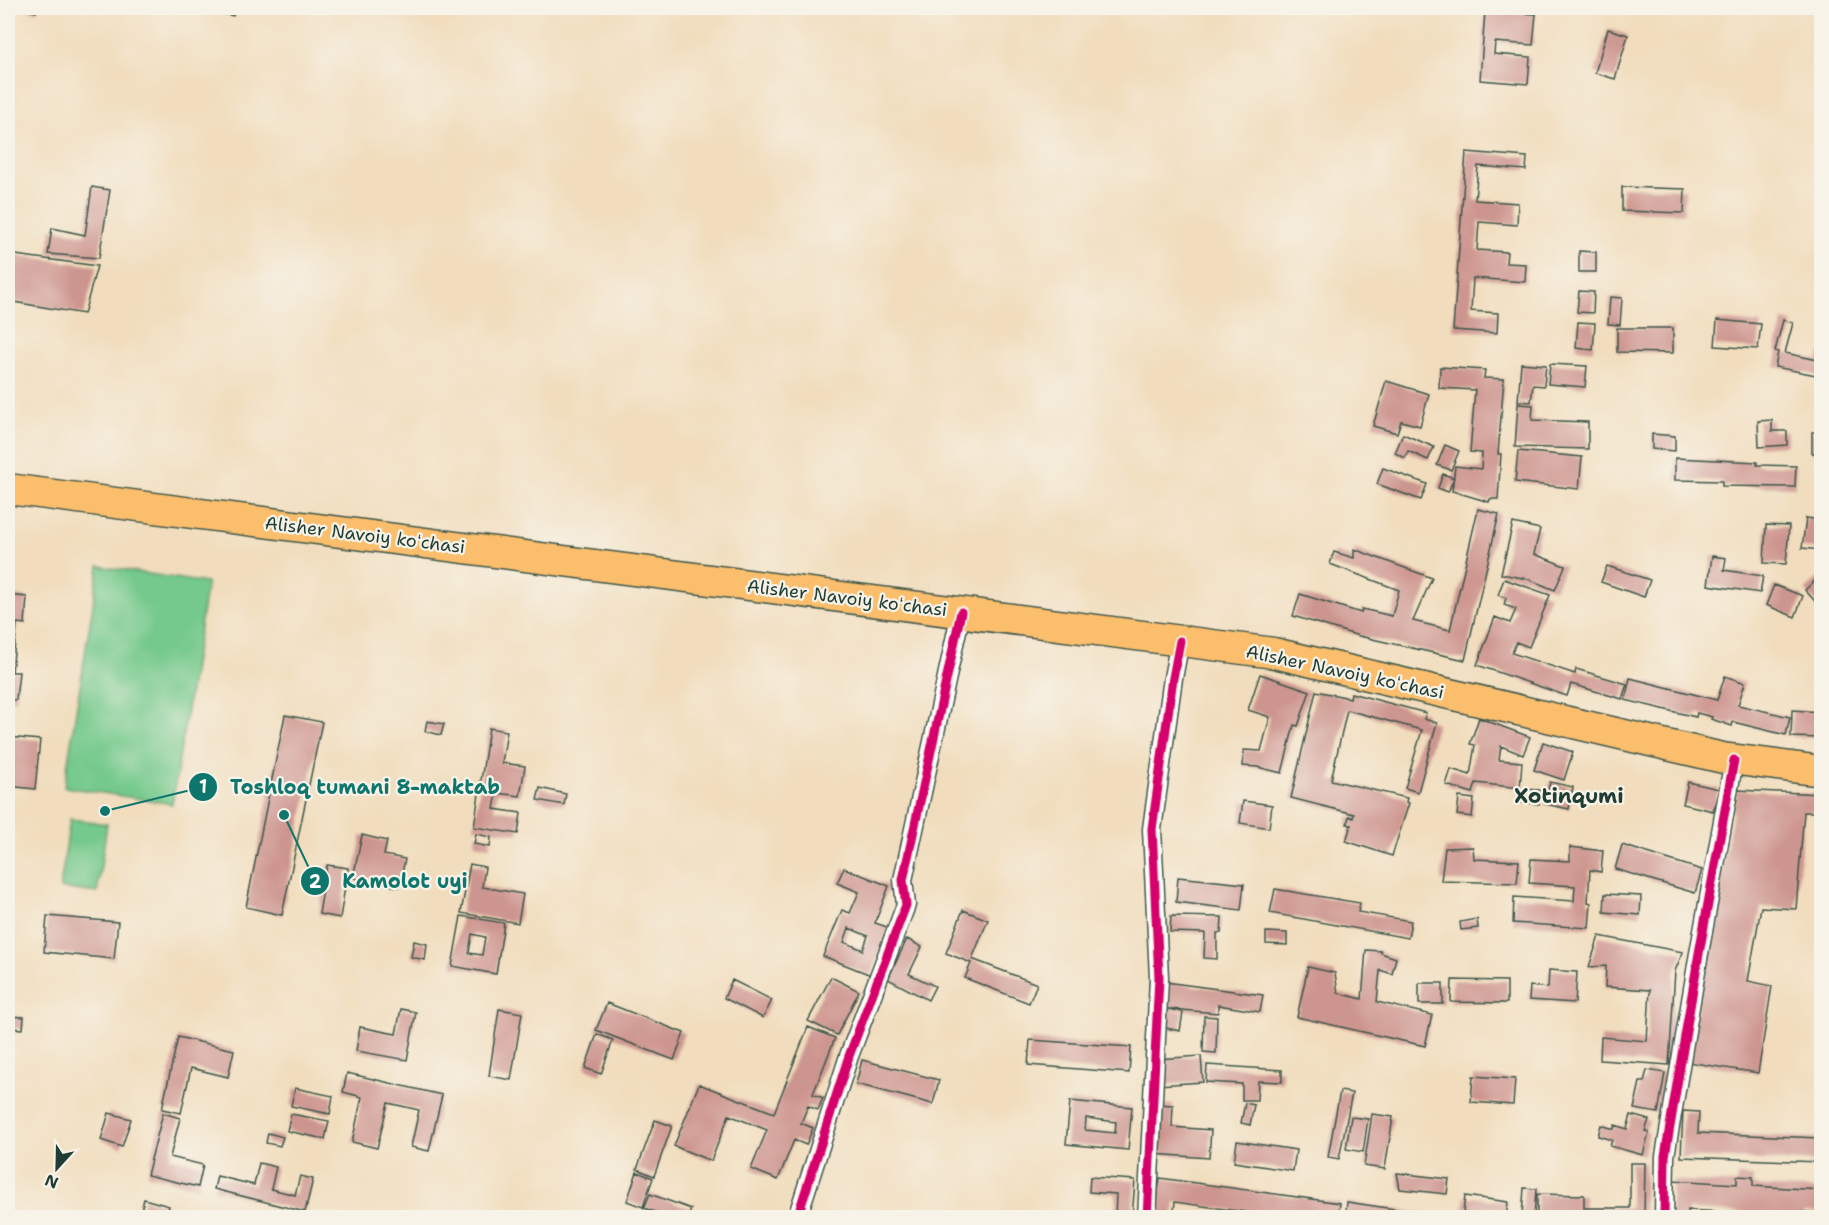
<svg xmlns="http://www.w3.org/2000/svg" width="1829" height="1225" font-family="'Shantell Sans',sans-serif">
<rect width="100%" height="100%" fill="#f7f3e8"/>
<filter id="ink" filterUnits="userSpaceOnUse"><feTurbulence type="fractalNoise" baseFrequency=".0167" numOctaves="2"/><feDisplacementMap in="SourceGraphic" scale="12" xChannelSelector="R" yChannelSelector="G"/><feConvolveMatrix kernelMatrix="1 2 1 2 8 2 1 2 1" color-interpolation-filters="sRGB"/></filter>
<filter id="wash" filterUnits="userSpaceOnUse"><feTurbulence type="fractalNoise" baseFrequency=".008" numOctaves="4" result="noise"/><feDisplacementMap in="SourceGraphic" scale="24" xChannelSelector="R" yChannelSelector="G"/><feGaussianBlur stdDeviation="1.35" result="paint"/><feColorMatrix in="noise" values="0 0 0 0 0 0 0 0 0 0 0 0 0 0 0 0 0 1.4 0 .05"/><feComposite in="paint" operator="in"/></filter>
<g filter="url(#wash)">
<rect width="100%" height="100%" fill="#f1ddbd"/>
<!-- pitch -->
<path fill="#74c98c" stroke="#4a8360" stroke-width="1.5" d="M99 566 207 583 172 804 64 787Z
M70 819 107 824 97 893 60 888Z"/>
<g id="blocks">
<!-- building -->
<path fill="#cd958f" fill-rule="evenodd" d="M22 8H37L36 12Z
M196 8H236L233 16Z
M1485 11 1536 14 1533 45 1495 42 1494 54 1530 57 1528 84 1480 80Z
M1608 29 1628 35 1615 79 1595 73Z
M1466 152 1527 157 1526 170 1478 166 1475 200 1518 203 1517 225 1479 222 1477 250 1507 252 1506 263 1526 264 1525 282 1473 278 1471 311 1498 313 1497 333 1453 330Z
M92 187 110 190 99 258 48 254 52 228 85 235Z
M1622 187 1685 189 1684 213 1622 211Z
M1579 251 1596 252V272H1579Z
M8 254 97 266 84 314 8 301Z
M1579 291 1594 292 1593 313 1577 312Z
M1610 297 1622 298 1620 325 1608 324Z
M1717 320 1761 324 1758 349 1715 346Z
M1783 320 1793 323 1785 353 1818 360 1821 350V376L1775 367 1778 352 1775 351Z
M1578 322 1595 323 1593 350 1576 348Z
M1617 328H1673V353L1617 352Z
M1521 363 1546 365 1544 386 1533 385 1531 402 1518 401Z
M1550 364 1587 366 1585 387 1548 384Z
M1440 367 1485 370 1484 378 1504 379 1498 454H1501L1498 499H1490L1489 502 1452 491 1455 466 1481 469 1482 453 1470 452 1475 390 1439 388Z
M1386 381 1429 394 1420 426 1401 421 1397 433 1373 426Z
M1518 404 1533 405 1532 420 1588 422V449L1515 447Z
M1772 420V431H1787V445L1759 447 1758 421Z
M1812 432H1821V454L1812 453Z
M1403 434 1434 447 1428 460 1408 451 1405 458 1395 453Z
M1652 434 1675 436V451L1652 449Z
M1445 445 1459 451 1451 470 1437 465Z
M1518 451 1582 457 1579 489 1515 482Z
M1675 458 1757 462V465L1796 466 1795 487 1722 486V481L1675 480Z
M1383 468 1427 484 1421 500 1377 484Z
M1443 474 1454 478 1448 492 1438 488Z
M1478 509 1499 514 1465 660 1359 636 1293 616 1300 594 1361 613 1362 609 1392 616 1399 590 1330 564 1334 552 1354 558V549L1432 578 1413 621 1450 630Z
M1806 518 1821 520V550L1802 548Z
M1513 523 1540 529 1534 554 1565 566 1555 590 1528 579 1501 574Z
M1766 525 1789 526 1786 564 1764 563Z
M1712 556 1726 558 1724 570 1763 576 1760 593 1708 585Z
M1607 566 1650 580 1644 597 1601 582Z
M1821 575V608L1805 590Z
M1504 579 1550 595 1529 647 1516 642 1512 653 1575 674 1576 669 1627 684 1622 699 1571 684 1567 696 1477 665 1495 617 1510 623 1516 609 1504 605 1506 598 1498 595Z
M1774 585 1803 596 1795 617 1766 605Z
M8 595 27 597 25 624 17 623 12 672H19L16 700H10L9 711 8 710Z
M1260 674 1310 691 1298 726 1294 725 1282 773 1257 767 1243 766 1244 750 1261 751 1270 717 1248 710Z
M1725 676 1745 683 1738 705 1790 717 1786 735 1733 722 1732 726 1711 719 1712 717 1697 713 1696 717 1625 700 1630 678 1717 700Z
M1316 691 1350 698 1351 693 1426 713 1424 719 1437 723 1418 792 1405 788 1422 730 1347 710 1331 780 1407 798 1406 802 1409 803 1392 856 1346 841 1351 825 1347 824 1349 816 1353 818 1354 814 1291 798Z
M1792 710 1821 712V738L1791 737Z
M285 715 322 722 282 915 246 907Z
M1479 718 1530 737 1523 755 1501 746 1499 760 1522 762 1520 788 1476 783 1473 793 1446 785 1451 769 1470 775 1475 745 1470 744Z
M427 721 444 724 441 735 425 731Z
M489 728 507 731 502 763 525 766 520 796 497 793 494 809 521 813 518 834 474 827Z
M8 737 40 740 35 789 8 786Z
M1543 742 1573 752 1564 780 1534 770Z
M1550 782 1573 787 1569 809 1545 804Z
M1688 782 1719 789 1713 811 1683 804Z
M540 788 566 794 564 805 537 800Z
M1520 789 1540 790 1539 804 1519 802Z
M1737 790 1821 794V812H1804L1796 909 1761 907 1748 981 1772 986 1758 1073 1687 1062Z
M1459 797 1474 799 1472 817 1457 815Z
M1243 801 1272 805 1269 828 1240 823Z
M476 834 491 837 490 847 474 844Z
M362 835 387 841 384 855 405 859 399 887 353 878Z
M1622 845 1702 870 1695 893 1615 869Z
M1473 847 1474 859 1519 861 1517 883 1441 881 1445 848Z
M1570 847 1603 851 1601 872 1590 870 1588 902 1591 903 1589 928 1513 923 1514 897 1574 901 1575 886 1529 883 1531 859 1570 861Z
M470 864 485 867 482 887 523 894 518 923 461 913Z
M327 865 348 868 340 918 319 914Z
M844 868 889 886 875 923 890 928 871 975 823 956 842 910 850 913 859 892 837 883ZM849 928 868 936 863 950 844 942Z
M1178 877 1244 884 1241 910 1176 902Z
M1275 889 1360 903 1358 912 1411 921 1408 938 1270 913Z
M1605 894 1641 896 1640 915 1604 912Z
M963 910 988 920 972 959 1037 984 1029 1003 965 978 971 963 946 953Z
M47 916 118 922 114 959 44 952Z
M461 916 504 923 496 974 452 966ZM472 934 485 937 482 955 469 953Z
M1171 916 1222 917 1221 933H1217V959L1204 958 1205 933 1170 932Z
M1477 919 1478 928 1461 930 1460 922Z
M1266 932 1287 933V945L1266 944Z
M1599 936 1683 952 1675 971 1669 1065 1600 1060 1601 1037 1647 1041 1650 990 1605 987 1606 966 1589 967Z
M907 939 922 947 909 974 935 986 928 1000 888 979Z
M414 941 427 944 425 960 411 957Z
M1366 950 1381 951V953L1396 958 1392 974 1380 970 1377 1002 1432 1015 1425 1046 1297 1017 1308 967 1335 973 1338 993 1362 999Z
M1549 970 1577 972 1575 1003 1529 1000 1530 986 1548 988Z
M831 977 859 991 837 1035 808 1021Z
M732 980 772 1000 763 1018 724 998Z
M1452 980 1507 981V1003L1451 1002Z
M1165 982 1263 995 1260 1012 1218 1005V1013L1168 1009 1183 1012 1180 1031 1161 1027Z
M1419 983H1443V1004H1419Z
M607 1003 684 1033 674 1060 596 1030Z
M401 1009 416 1012 407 1060 356 1051 360 1027 396 1034Z
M499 1009 522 1013 511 1080 489 1076Z
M8 1016 24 1017 23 1029 8 1028Z
M1204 1016 1217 1017 1216 1053 1203 1052Z
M808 1027 835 1038 813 1094 823 1098 818 1110 808 1106 801 1123 813 1128 806 1145 794 1140 778 1180 751 1169 767 1130 729 1115 711 1161 674 1146 699 1084 774 1113Z
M597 1034 613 1040 601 1074 585 1068Z
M178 1037 234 1050 228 1077 191 1068 181 1113 162 1109Z
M1030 1040 1131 1047 1129 1073 1028 1065Z
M1201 1056 1203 1082 1158 1085 1157 1059Z
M862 1060 939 1080 933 1104 856 1084Z
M1207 1065 1282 1070V1082L1258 1081 1257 1100H1242V1084L1206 1082Z
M1647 1070 1665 1073 1658 1113 1634 1109 1640 1082H1644Z
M347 1073 442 1095 429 1151 411 1147 419 1110 388 1103 377 1148 352 1142 362 1097 343 1092Z
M1473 1076 1515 1079 1513 1105 1471 1102Z
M295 1088 333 1096 330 1114 291 1106Z
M1340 1091 1352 1093 1339 1159 1328 1157Z
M1070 1101 1132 1107 1128 1150 1066 1144ZM1086 1118 1116 1122 1115 1133 1085 1130Z
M1245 1103 1254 1105 1250 1125 1241 1123Z
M1156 1104 1173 1105 1172 1127 1211 1130 1209 1158 1153 1154Z
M1683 1111 1699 1112 1698 1133 1821 1138V1162L1681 1157Z
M109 1113 131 1119 122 1147 101 1140Z
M163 1113 180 1118 170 1157 203 1165 198 1187 147 1175Z
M291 1114 329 1121 325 1139 287 1131Z
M1372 1114 1393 1117 1385 1169 1364 1166Z
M1631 1115 1649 1120 1645 1131 1649 1132 1643 1155 1610 1146 1612 1140 1598 1136 1601 1125 1614 1129 1615 1125 1627 1129Z
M1351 1117 1368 1119 1363 1152 1346 1149Z
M655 1120 672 1126 654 1176 637 1169Z
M268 1133 283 1137 280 1146 266 1143Z
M1237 1141 1296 1150 1293 1171 1234 1162Z
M259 1163 276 1167 271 1189 295 1195 300 1176 313 1179 305 1212 214 1189 217 1176 254 1185Z
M1630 1163H1645L1644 1218H1537V1194L1584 1195V1208H1630Z
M637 1172 653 1178 643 1207 627 1201Z
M1397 1173 1449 1179 1447 1194 1400 1189Z
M1737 1176 1753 1177V1186L1821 1190V1213L1804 1212V1218H1763V1214L1688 1210V1218H1670L1672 1180 1737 1184Z
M1090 1177 1135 1180 1132 1218H1115L1116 1194 1089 1192Z
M1160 1178 1340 1203 1338 1218H1287L1175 1202 1173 1218H1154Z
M1524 1188 1536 1189 1534 1216 1522 1215Z
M650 1194 691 1209 688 1218H672L644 1208Z
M1465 1196 1508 1202 1506 1218 1463 1213Z
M144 1199 169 1206 166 1218H139Z
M1347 1202 1428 1214V1218H1345Z"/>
</g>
</g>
<g filter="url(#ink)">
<use href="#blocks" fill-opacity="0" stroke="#3e5549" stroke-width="1.5"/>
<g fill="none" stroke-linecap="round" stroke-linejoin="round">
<!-- minor casing -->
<g stroke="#3e5549" stroke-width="21">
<path id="minor" d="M797 1218 849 1056 906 905 903 880 961 612
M1147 1218 1159 978 1152 829 1173 678 1180 641
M1664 1218 1665 1156 1698 959 1734 760"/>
</g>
<!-- primary casing -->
<g stroke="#3e5549" stroke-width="33">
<path id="primary" d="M8 489 1274 653 1723 758 1822 771"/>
</g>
<!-- minor -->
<use href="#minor" stroke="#fff" stroke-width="18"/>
<!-- primary -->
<use href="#primary" stroke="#fabe6d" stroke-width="30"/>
<!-- cycleway casing -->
<g stroke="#f7f3e8" stroke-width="13">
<path id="cycleway" d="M797 1218 849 1056 906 905 903 880 961 612
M1147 1218 1159 978 1152 829 1173 678 1180 641
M1664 1218 1665 1156 1698 959 1734 760"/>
</g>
<!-- cycleway -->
<use href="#cycleway" stroke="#d6006c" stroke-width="9"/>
</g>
</g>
<g text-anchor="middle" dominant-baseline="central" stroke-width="4.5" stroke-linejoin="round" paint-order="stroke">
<!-- street labels -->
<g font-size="18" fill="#1f3d34" stroke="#f7f3e8">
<text transform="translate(365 535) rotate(7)">Alisher Navoiy koʻchasi</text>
<text transform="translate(847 598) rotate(7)">Alisher Navoiy koʻchasi</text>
<text transform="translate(1345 672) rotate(12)">Alisher Navoiy koʻchasi</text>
</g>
<!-- quarter labels -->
<g font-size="21" font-weight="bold" fill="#1f3d34" stroke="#f7f3e8">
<text x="1569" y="796">Xotinqumi</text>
</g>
</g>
<!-- callouts -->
<path fill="none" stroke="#0f766e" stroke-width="2" d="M105 811L203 787M284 815L315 881"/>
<g fill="#0f766e" stroke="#f7f3e8" stroke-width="2">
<circle cx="105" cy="811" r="6"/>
<circle cx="284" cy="815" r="6"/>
<circle cx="203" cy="787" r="15"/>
<circle cx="315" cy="881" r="15"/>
</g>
<g font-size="18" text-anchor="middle" font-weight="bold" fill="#fff">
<text x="203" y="793">1</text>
<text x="315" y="888">2</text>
</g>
<g font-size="20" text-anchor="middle" font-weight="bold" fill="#0f766e" stroke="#f7f3e8" stroke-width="4.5" stroke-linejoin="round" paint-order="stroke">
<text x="365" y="794">Toshloq tumani 8-maktab</text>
<text x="405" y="888">Kamolot uyi</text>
</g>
<!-- margin -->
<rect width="1829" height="1225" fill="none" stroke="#f7f3e8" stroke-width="30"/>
<!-- north arrow -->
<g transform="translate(57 1168) rotate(202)" stroke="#f7f3e8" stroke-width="4.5" paint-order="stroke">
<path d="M0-4.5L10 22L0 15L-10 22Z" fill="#1f3d34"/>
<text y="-9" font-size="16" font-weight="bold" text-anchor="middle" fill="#1f3d34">N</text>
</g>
</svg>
